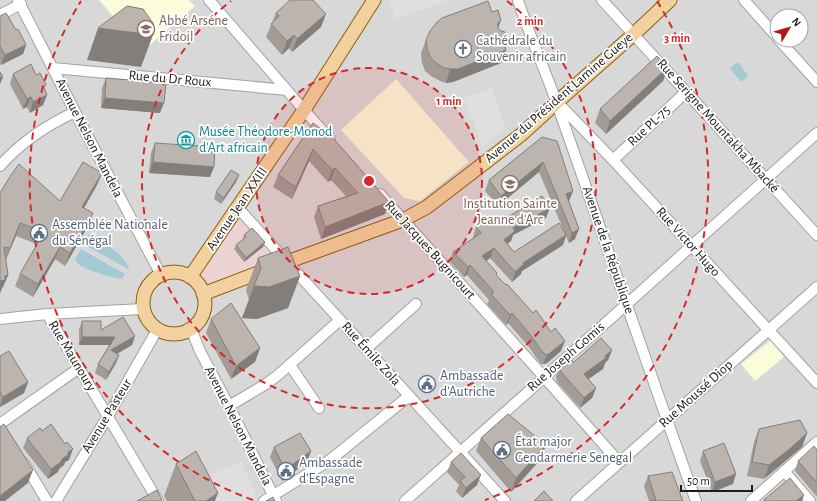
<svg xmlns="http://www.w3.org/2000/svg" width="817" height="501" font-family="'Alegreya Sans',sans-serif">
<rect width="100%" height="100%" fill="#ece8e1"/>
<!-- residential -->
<path fill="#d9d8d8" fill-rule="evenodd" d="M0 0H817V501H0ZM777 16H801V40H777Z"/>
<!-- commercial -->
<path fill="#ecd3d1" d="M239 214 281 260 206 287 203 281 196 274Z"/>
<!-- education -->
<path fill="#fbfcda" d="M99 0H189L195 6 143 51Z
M396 79 469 162 420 201 404 198 341 130Z
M771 340 784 357 755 381 741 364Z"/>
<!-- parking -->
<path fill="#dfdfdf" d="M390 0H447L395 20Z
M492 88 505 128 483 147 464 98Z
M241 462 257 497 249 501H202L194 482Z"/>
<!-- water -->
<path fill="#a4cad6" d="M738 62 748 76 741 82 730 68Z
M89 234 95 235 118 253 129 266 128 269 83 244Z
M81 249 125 274 122 279 107 276 87 269 79 265 75 259Z"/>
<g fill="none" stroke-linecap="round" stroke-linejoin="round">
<!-- minor casing -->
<g stroke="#a2a2a2" stroke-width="12">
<path id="minor" d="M18 0 75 112 161 275
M209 0 304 110 330 139
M518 0C529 35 545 69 557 104 604 237 648 369 696 501
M602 0 817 235
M744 0 777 37
M0 15 21 4
M779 40 817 82
M53 68 287 90
M559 104 613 160 817 383
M613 160 686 92
M0 166C21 142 47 125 75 112
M380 194 544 377 619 462
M238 208 505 501
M47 314 158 501
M0 319 47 314 143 309
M191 329 200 351 229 406 276 501
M366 349 416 304
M290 365 319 408
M229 406 266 384 278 375 340 320
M0 424 79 368
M24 463 47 501
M784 471 810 501
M56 501 108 416 157 330
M264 501 327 462 340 452 409 396
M405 501 627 304 817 133
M576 501 817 287
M751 501 817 442"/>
</g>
<!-- major casing -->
<g stroke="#86610c" stroke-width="15">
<path id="major" d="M143 303a31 31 0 1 1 62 0a31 31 0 1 1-62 0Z
M190 277 304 110 374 0
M203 294 287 262 403 220 427 207 522 134 557 102 634 34 670 0"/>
</g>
<!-- minor -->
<use href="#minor" stroke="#fff" stroke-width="10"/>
<!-- major -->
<use href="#major" stroke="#f3d19e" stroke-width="13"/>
</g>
<!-- wall -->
<path fill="#a29b96" d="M492 12 501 20 498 28 506 50 501 63 453 82 446 83 440 81 431 76 425 71 422 63 421 53 426 40Z
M276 13 321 27 292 52 289 48 282 55 266 37Z
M0 16 16 30 26 45 23 54 1 65 0 63Z
M668 67 663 81 606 134 595 123 600 109Z
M13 74 45 89 43 105 30 113 27 107 23 109 10 84Z
M106 78 160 113 101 108 102 88Z
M313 123 389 202 385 214 321 239 314 217 318 206 346 196 331 180 328 182 309 161 292 199 273 187 278 175Z
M542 137 573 191 569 201 575 239 569 243 566 236 563 245 522 271 521 274 512 282 490 258 486 261 496 276 561 351 547 363 543 364H541L537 359 529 347 508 323 506 325 487 304 489 300 467 275 464 277 450 262 453 252 473 238V237L476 227 492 226 506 218H546L513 235 511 241 507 244 514 252 563 229 539 172 498 206 485 191 489 180Z
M155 143 210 177 149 173 151 153Z
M102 173 97 185 84 208 88 226 65 266 55 259 33 297 15 286 20 274 37 244 16 236 6 260 8 275 3 287 2 288 0 293V193L60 201Z
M239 175 236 182 221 204 214 199 216 192Z
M244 235 265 242 263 247 244 262 234 249 236 245 243 239Z
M258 258 300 276 288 308 257 319 242 318 249 300 246 290Z
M211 319 260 348 255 362 231 379 206 333Z
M82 321 132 345 117 354 116 363 106 380 95 373 98 364 109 345H79V330Z
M612 350 608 360 605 363 603 369 588 379 596 388 592 398 580 408 557 382 556 377 560 367Z
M0 356 28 382 24 393 0 407Z
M759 429 807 433 802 447 764 479 747 476 754 442Z
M27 438 69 460 65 462 64 465 59 469 58 472 48 479 23 448Z
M481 438 541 459 511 492 476 451Z
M274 447 311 451 307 462 282 481 270 457Z
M817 450V497L795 471 798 461Z
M703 451 733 484 712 492 700 461Z
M451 462 477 485 462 498 456 491 459 485 447 472Z
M176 464 215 501H167L164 496Z
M648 476 683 501H649L644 486Z"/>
<!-- shaded-wall -->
<path fill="#847e7a" d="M326 14 321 27 292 52 297 39Z
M501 20 496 33 498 23Z
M98 28 153 35 141 67 87 60Z
M294 35 289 48 282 55 287 41Z
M508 40 505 50H506L501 63 453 82 446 83 450 69 503 42Z
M26 45 23 54 1 65 5 55Z
M668 67 663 81 606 134 610 121Z
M3 77 0 84V78Z
M47 95 43 105 30 113 33 102Z
M31 97 27 107 23 109 27 99Z
M105 98 164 103 160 113 101 108Z
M313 149 309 161 292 199 296 187Z
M153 162 214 167 210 177 149 173Z
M543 162 539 172 498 206 501 196Z
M335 168 331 180 328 182 332 170Z
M102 173 97 185 77 220 82 207Z
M239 175 236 182 221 204 224 198Z
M573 191 569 201 562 204 566 194Z
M389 202 385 214 321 239 325 227Z
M550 208 546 218 513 235 511 241 500 250 504 240 513 228Z
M93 213 88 226 65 266 70 253Z
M20 223 16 236 5 261 10 248Z
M579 229 575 239 569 243 572 233Z
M566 235 563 245 522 271 521 274 512 282 515 272 523 263Z
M265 242 263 247 244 262 246 258Z
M60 247 55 259 33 297 38 284Z
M494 248 490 258 479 266 482 256Z
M470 265 467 275 464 277 468 267Z
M8 275 3 287 2 288 0 293V281L5 276Z
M300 276 288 308 257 319 242 318 254 286Z
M512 313 508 323 506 325 510 315Z
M135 336 132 345 108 359 111 350Z
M82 337H115L111 345H79Z
M565 341 561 351 547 363 543 364 547 355Z
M260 348 255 362 231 379 236 366Z
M612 350 608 360 605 363 603 369 580 385 584 374Z
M119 355 116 363 106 380 109 372Z
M28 382 24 393 0 407 3 397Z
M596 388 592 398 580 408 584 398Z
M807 433 802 447 764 479 769 465Z
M546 445 541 459 511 492 516 478Z
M73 449 69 460 65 462 64 465 59 469 58 472 48 479 51 469 68 452Z
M311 451 307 462 282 481 285 470Z
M33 470 28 483 5 501H0V496Z
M736 474 733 484 712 492 715 482Z
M481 475 477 485 462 498 466 488Z
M218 493 215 501H206Z
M804 495 802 501H796Z"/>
<!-- building -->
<path fill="#bcb4ae" stroke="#847e7a" d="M290 0H313L326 14 297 39 294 35 287 41 271 24 279 16 276 13Z
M488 1 492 12 498 10 501 20 498 23V28L501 31 505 32 508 40 503 42 506 50 458 69H450L444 68 436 63 430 57 427 49 426 40 430 31 437 22 442 18Z
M127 6 143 9 153 23V35L98 28Z
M6 13 16 30 18 29 26 45 5 55 0 46V16Z
M657 56 668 67 610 121 600 109Z
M31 64 36 75 40 73 46 85 44 87 47 95 33 102 31 97 27 99 13 74Z
M0 72 3 77 0 78Z
M106 78 166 83 164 103 105 98Z
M313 123 333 138 389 202 325 227 318 206 358 193 335 168 332 170 313 149 296 187 278 175Z
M542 137 557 141 573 191 566 194 579 229 572 233 543 162 501 196 489 180Z
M155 143 215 147 214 167 153 162Z
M83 162 102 173 82 207 93 213 70 253 60 247 38 284 20 274 44 232 20 223 10 248 4 247 8 275 5 276V280L0 281V193L11 175 19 164 60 201Z
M231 170 239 175 224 198 216 192Z
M542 196 550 208 513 228 515 231 504 240 514 252 559 223 566 235 523 263 524 264 515 272 494 248 482 256 497 273 496 275 506 285 507 284 533 313 536 310 551 332 555 328 565 341 550 353 547 355 545 354 541 350 532 337 512 313 510 315 491 294 494 292 470 265 468 267 453 252 481 233 476 227 486 219 492 226 505 215 506 218Z
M252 228 265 242 246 258 236 245 246 237 244 235Z
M288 247 300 276 269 287 254 286 261 268 258 258Z
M231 303 260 348 236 366 211 319Z
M123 317 135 336 111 350 119 355 109 372 98 364 115 337H82V321H101V330Z
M601 338 612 350 605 356 606 358 584 374 596 388 584 398 561 372 560 367 569 359 574 362Z
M9 351 28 382 3 397 0 392V356Z
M508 414 546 445 516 478 481 438Z
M800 420 807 433 791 448 769 465 752 462 759 429Z
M4 424 33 470 0 496V427Z
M51 424 65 444 67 442 73 449 68 452V455L62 459 61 462 51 469 27 438 40 428 42 431Z
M300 433 311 451 285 470 274 447Z
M724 443 736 474 715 482 703 451Z
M814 446 817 450V483L798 461Z
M196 451 218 493 206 501H195L176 464Z
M461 453 481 475 466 488 460 481 465 477 451 462Z
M672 472 683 501H651L656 500 648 476Z
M790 478 804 495 796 501H764V500Z
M157 490 162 501H137Z
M544 491 553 501H534Z
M273 497 275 501H266Z"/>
<!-- distance rings -->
<circle cx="369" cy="181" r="113" fill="#d62828" fill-opacity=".12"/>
<g fill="none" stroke="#d62828" stroke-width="2" stroke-dasharray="7 5">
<circle cx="369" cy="181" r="113"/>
<path d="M507 1A227 227 0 1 1 231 1"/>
<path d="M253 500A340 340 0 0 1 81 1M657 1A340 340 0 0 1 485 500"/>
</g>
<!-- icons -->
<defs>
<g id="school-ring" transform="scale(0.9)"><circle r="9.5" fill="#fff" stroke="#8d6e63" stroke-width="1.5"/><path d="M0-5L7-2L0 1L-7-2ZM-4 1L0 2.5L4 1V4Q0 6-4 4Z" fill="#8d6e63"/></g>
<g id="church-ring" transform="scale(0.9)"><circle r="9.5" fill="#fff" stroke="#6b7280" stroke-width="1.5"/><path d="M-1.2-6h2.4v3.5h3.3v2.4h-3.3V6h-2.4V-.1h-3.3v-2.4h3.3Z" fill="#6b7280"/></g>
<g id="museum-ring" transform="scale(0.9)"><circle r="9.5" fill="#fff" stroke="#0f9aa8" stroke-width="1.5"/><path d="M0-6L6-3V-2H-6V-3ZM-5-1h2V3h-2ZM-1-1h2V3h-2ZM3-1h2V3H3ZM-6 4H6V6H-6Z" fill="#0f9aa8"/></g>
<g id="civic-ring" transform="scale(0.9)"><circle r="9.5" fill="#fff" stroke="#5c6f8a" stroke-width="1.5"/><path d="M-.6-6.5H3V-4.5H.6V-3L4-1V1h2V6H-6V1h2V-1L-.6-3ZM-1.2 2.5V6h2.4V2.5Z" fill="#5c6f8a"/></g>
</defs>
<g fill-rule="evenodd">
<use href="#school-ring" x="146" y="29"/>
<use href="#church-ring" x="463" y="49"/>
<use href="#museum-ring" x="186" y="140"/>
<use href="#school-ring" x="510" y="184"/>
<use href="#civic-ring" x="39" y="233"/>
<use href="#civic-ring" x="427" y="384"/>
<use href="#civic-ring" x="502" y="450"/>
<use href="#civic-ring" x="286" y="471"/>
</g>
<g text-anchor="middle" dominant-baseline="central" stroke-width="3.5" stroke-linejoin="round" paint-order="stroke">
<!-- education labels -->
<g font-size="14" fill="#785e54" stroke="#fff" text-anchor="start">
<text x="159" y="21">Abbé Arséne<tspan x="159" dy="16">Fridoil</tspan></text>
<text x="510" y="204" text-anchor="middle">Institution Sainte<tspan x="510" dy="16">Jeanne d'Arc</tspan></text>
</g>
<!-- worship labels -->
<g font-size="14" fill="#5b616d" stroke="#fff" text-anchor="start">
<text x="476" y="41">Cathédrale du<tspan x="476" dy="16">Souvenir africain</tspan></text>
</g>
<!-- street labels -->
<g font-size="14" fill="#1b1b1b" stroke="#fff">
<text transform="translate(170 79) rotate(5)">Rue du Dr Roux</text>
<text transform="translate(559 98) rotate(-41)">Avenue du Président Lamine Gueye</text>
<text transform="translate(649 126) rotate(-43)">Rue PL-75</text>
<text transform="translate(718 126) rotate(48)">Rue Serigne Mountakha Mbacké</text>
<text transform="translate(89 138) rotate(63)">Avenue Nelson Mandela</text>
<text transform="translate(237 209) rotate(-56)">Avenue Jean XXIII</text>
<text transform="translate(688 242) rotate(48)">Rue Victor Hugo</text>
<text transform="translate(430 250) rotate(48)">Rue Jacques Bugnicourt</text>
<text transform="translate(608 250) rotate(71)">Avenue de la République</text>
<text transform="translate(371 354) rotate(48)">Rue Émile Zola</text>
<text transform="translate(72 356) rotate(59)">Rue Maunoury</text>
<text transform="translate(566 357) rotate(-41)">Rue Joseph Gomis</text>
<text transform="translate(696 394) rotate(-42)">Rue Moussé Diop</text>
<text transform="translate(107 416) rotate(-59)">Avenue Pasteur</text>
<text transform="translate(238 426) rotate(63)">Avenue Nelson Mandela</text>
</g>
<!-- culture labels -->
<g font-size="14" fill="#0d838f" stroke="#fff" text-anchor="start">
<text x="199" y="132">Musée Théodore-Monod<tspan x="199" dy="16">d'Art africain</tspan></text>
</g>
<!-- service labels -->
<g font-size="14" fill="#4e5e75" stroke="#fff" text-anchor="start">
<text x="52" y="225">Assemblée Nationale<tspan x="52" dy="16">du Sénégal</tspan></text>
<text x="440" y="376">Ambassade<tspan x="440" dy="16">d'Autriche</tspan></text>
<text x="515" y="442">État major<tspan x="515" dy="16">Gendarmerie Senegal</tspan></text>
<text x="299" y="463">Ambassade<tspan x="299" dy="16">d’Espagne</tspan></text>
</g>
</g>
<circle cx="369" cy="181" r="6" fill="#d62828" stroke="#fff" stroke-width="2"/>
<g font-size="12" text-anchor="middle" font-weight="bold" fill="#d62828" stroke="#fff" stroke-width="3.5" stroke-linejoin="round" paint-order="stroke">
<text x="530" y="25">2 min</text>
<text x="677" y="42">3 min</text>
<text x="449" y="105">1 min</text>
</g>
<!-- north arrow -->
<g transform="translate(789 28) rotate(52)"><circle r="19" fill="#ffffff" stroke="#a4a4a4"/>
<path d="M0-3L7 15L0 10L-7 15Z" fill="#b51510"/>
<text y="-6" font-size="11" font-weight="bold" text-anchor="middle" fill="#1b1b1b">N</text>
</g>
<!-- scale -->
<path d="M681 485v6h71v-6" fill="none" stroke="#1b1b1b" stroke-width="2"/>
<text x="687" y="485" font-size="12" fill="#1b1b1b" stroke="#ffffff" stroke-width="3" paint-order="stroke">50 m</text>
</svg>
